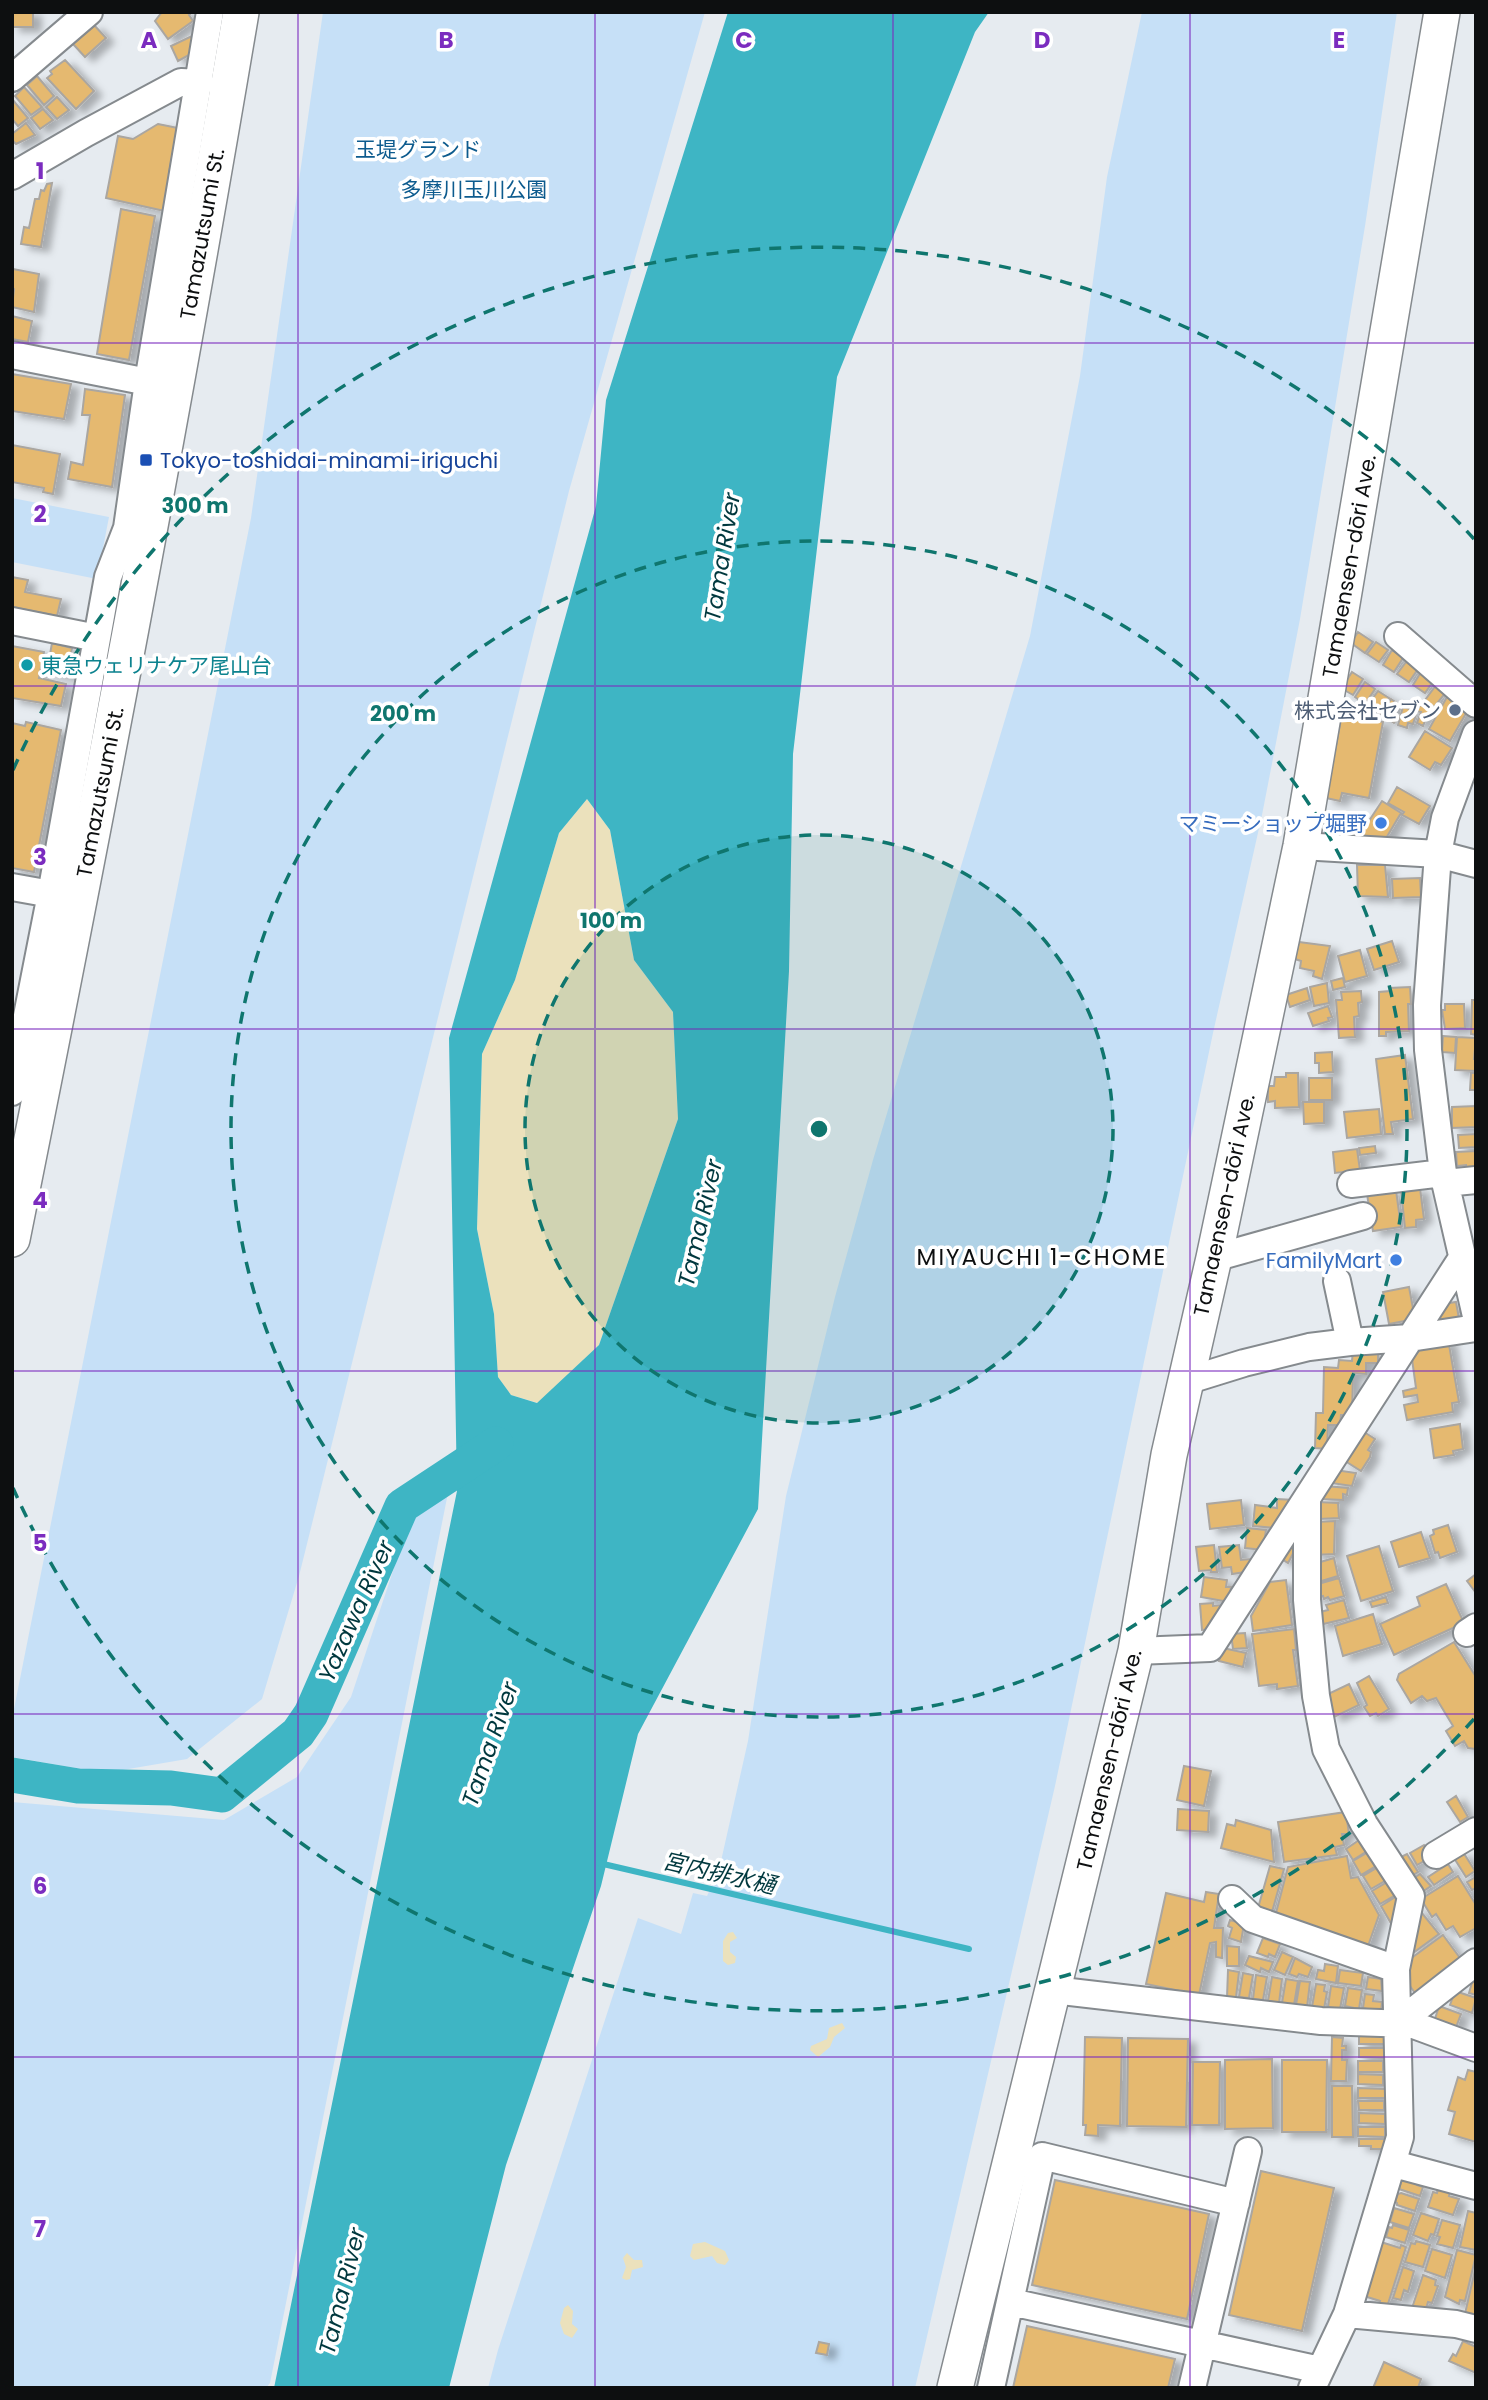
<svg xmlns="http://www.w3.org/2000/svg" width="1488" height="2400" font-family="Poppins,'Noto Sans JP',sans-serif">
<defs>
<filter id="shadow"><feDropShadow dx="8" dy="4.5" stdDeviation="3.5" flood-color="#0004"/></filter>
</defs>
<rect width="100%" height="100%" fill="#e6ebf0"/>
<!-- green -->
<path fill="#c6e0f7" d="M323 12H705L569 491 299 1576 262 1699 187 1759 105 1773 12 1757V1719L251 518Z
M1142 12H1397L1365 226 1300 619 1262 815 1213 1033 1055 1786 915 2388H488L498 2350 638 1918 681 1934 693 1893 707 1896 719 1870 748 1741 786 1496 835 1297 873 1160 1030 636 1080 376 1107 177Z
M12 498 109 517 97 579 12 562Z
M440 1490 448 1493 270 2383 266 2388H12V1802L224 1820 297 1777 351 1697 411 1517Z"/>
<!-- sand -->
<path fill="#ebe1bc" d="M587 799 610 830 634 960 673 1012 678 1119 599 1345 538 1403 511 1395 498 1377 494 1314 477 1229 482 1054 515 980 559 833Z
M733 1932 737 1938 730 1942V1952L736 1957 735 1963 728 1965 723 1961V1941L728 1933Z
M842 2023 845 2028 834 2037 830 2047 818 2057 810 2050 811 2046 827 2039 829 2028Z
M705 2242 725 2251 729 2260 725 2265 717 2263 712 2256 694 2260 690 2256 693 2244Z
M627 2253 634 2260H642L643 2267 632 2270 630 2279 626 2280 622 2278 626 2267 623 2258Z
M568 2305 573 2311 572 2324 578 2329 572 2338 564 2334 560 2323 564 2308Z"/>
<!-- water -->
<path fill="#3eb5c4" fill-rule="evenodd" d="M728 12H989L975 32 837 377 793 754 789 971 758 1509 638 1734 601 1886 506 2165 449 2388H274L457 1491 449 1038 596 506 606 400ZM587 799 610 830 634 960 673 1012 678 1119 599 1345 537 1403 511 1395 498 1377 494 1314 477 1229 482 1054 515 980 559 833Z"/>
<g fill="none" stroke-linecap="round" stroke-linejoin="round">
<!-- stream -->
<path stroke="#3eb5c4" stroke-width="6" d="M599 1863 969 1949"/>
<!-- river -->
<path stroke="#3eb5c4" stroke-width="35" d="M12 1775 78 1786 171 1788 222 1795 298 1733 311 1714 402 1506 496 1444"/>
</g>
<!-- building -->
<path fill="#e5b96f" stroke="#aaa6a1" stroke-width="2" filter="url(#shadow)" d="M12 12H33V27H12Z
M162 12H192L189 15 193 21 168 39 155 21Z
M94 25 106 38 85 57 73 44Z
M192 36 194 47 189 55 178 61 171 46Z
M65 60 94 91 76 109 47 78 52 74 50 71Z
M37 76 54 96 44 105 27 85Z
M24 87 42 107 31 115 15 96Z
M57 97 69 110 57 119 46 107Z
M12 99 28 118 18 126 12 119Z
M43 109 53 120 40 129 31 118Z
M26 123 35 135 16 144 12 140V134Z
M158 124 178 128 169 173 176 174 169 212 106 198 118 136 133 139Z
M52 183 41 247 21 244 24 227 29 228 35 199H39L41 190 44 191 47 184Z
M121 209 155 216 129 360 97 354Z
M13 269 39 274 34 312 12 307 14 289 12 288Z
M12 316 32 321 28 342 12 339Z
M12 374 71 384 64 419 12 411Z
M85 389 125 395 112 487 68 479 71 462 83 465 90 415H82Z
M12 445 60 454 53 494 43 492 44 488 12 482Z
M12 577 28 580 25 592 61 599 57 616 12 607Z
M1358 632 1373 642 1365 653 1351 643Z
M1376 642 1388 650 1379 662 1367 654Z
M52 643 72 648 71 654 77 655 72 677 47 671Z
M12 646 44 652 39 678 66 684 61 706 12 698Z
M1392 650 1403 658 1394 672 1383 665Z
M1406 662 1418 669 1409 682 1397 674Z
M1352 672 1363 679 1353 695 1346 691 1345 683Z
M1421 672 1434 680 1425 693 1413 685Z
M1365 682 1375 689 1365 704 1355 697Z
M1437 684 1446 692 1434 707 1425 700Z
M1378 691 1389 698 1379 713 1368 705Z
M1447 697 1468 710 1450 741 1429 729Z
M1391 699 1400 705 1393 715 1398 718 1394 723 1381 714Z
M1420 705 1430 708 1423 726 1417 723 1421 712 1417 711Z
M1403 707 1417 711 1413 724 1408 723 1407 728 1398 725Z
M1342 714 1383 722 1369 798 1342 793 1340 801 1326 798Z
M26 722 61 730 34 872 12 868V723L25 726Z
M1425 731 1452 748 1441 765 1435 762 1430 770 1409 757Z
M1397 787 1430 806 1419 824 1402 815 1404 812 1388 803Z
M1382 801 1401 813 1385 840 1359 836Z
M1357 865H1385L1388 897 1358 896Z
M1420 878 1421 897 1393 898 1392 879Z
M1392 941 1399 962 1374 970 1367 949Z
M1299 942 1330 946 1322 979 1313 976 1314 971 1300 968 1301 961 1295 959Z
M1360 950 1367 976 1345 982 1338 956Z
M1343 978 1345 987 1333 990 1331 981Z
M1327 983 1329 1003 1314 1006 1310 987Z
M1410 987 1411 1004H1408L1409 1031 1386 1032V1036H1379V992L1390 991 1389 988Z
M1307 988 1310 1000 1290 1007 1286 995Z
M1361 991 1362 1002 1358 1003 1359 1016 1354 1017 1355 1037 1339 1038 1336 1000H1342L1341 992Z
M1472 1000H1476V1035L1471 1034Z
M1445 1004H1464L1465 1028 1445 1029 1442 1010H1445Z
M1328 1006 1332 1017 1328 1018 1329 1021 1313 1026 1308 1013Z
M1443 1036 1456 1037 1455 1053 1442 1052Z
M1457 1037 1476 1038 1474 1059H1476V1071L1455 1070Z
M1332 1052 1333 1072 1319 1073V1063H1315V1053Z
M1405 1055 1413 1119 1391 1122 1393 1134H1385L1376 1059Z
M1286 1073H1298L1299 1107 1275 1108V1101L1268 1102V1086H1274L1275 1077H1286Z
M1471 1073H1476V1090H1470Z
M1309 1078H1332V1100H1309Z
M1303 1102H1324V1123L1304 1124Z
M1476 1106V1127L1452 1128V1107Z
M1379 1109 1381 1134 1347 1138 1344 1112Z
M1476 1134V1147L1459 1148 1458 1135Z
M1375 1146 1376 1153 1360 1155 1359 1148Z
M1357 1149 1360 1170 1335 1173 1333 1152Z
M1476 1151V1171H1466V1165L1457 1166 1456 1152Z
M1420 1188 1424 1219 1416 1220V1227L1405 1228 1401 1190Z
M1396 1190 1401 1227 1373 1231 1367 1194Z
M1409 1287 1415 1319 1389 1324 1383 1292Z
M1456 1302 1460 1324 1436 1328 1434 1316 1443 1304Z
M1448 1339 1459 1402 1452 1403 1453 1412 1407 1420 1404 1405 1418 1402 1417 1395 1404 1397 1403 1391 1416 1388 1412 1359 1419 1351 1418 1345Z
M1353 1350 1378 1351V1363H1366V1374L1353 1373 1352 1415H1341L1340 1425H1328L1327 1449 1315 1448 1316 1413H1323L1324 1367 1338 1368 1339 1360 1352 1361Z
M1460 1424 1463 1449 1453 1451 1454 1455 1434 1458 1430 1429Z
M1361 1430 1375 1439 1368 1450 1371 1452 1370 1457 1361 1471 1342 1459Z
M1335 1470 1356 1473 1352 1486 1331 1483Z
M1325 1486 1348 1488 1347 1495 1343 1494V1500L1321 1499Z
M1277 1499 1293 1500 1277 1528 1253 1526 1255 1505 1277 1508Z
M1241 1500 1244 1525 1210 1529 1207 1504Z
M1318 1502 1338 1503 1339 1518 1319 1519Z
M1335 1521 1334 1554 1314 1555 1316 1522Z
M1448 1525 1457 1552 1440 1558 1438 1552 1435 1553 1430 1536 1434 1534 1433 1530Z
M1247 1528 1266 1530 1263 1550 1245 1548Z
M1421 1532 1430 1558 1399 1567 1391 1542Z
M1289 1540 1297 1546 1288 1563 1277 1556Z
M1214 1545 1217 1572H1211V1570L1199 1571 1196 1547Z
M1239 1545 1241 1560 1251 1559 1252 1571 1232 1574 1231 1567 1222 1568 1219 1547Z
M1379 1546 1393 1591 1361 1601 1347 1556Z
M1334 1558 1338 1576 1315 1583 1310 1565Z
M1476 1574V1593L1467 1581Z
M1204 1577 1227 1580 1226 1587H1231L1229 1602 1201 1597Z
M1339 1578 1344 1596 1330 1600 1328 1597 1324 1599 1323 1596 1314 1598 1311 1586Z
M1286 1580 1292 1625 1253 1631 1251 1616 1270 1582Z
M1446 1584 1464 1623 1394 1655 1380 1624 1420 1606 1417 1597Z
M1386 1597 1388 1603 1372 1607 1370 1602Z
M1344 1600 1349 1618 1319 1625 1316 1613 1328 1610 1326 1605Z
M1213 1603V1606L1222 1605V1618L1215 1629 1202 1630 1200 1604Z
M1373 1614 1382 1644 1343 1656 1335 1626Z
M1294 1629 1296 1650H1293L1298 1686 1277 1689V1684L1259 1686 1252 1634Z
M1245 1633 1247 1648 1233 1649 1231 1634Z
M1454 1642 1476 1677V1749L1468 1748 1464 1741 1455 1746 1446 1731 1453 1726 1436 1698 1427 1701 1422 1696 1411 1703 1397 1680 1399 1674Z
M1223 1648 1246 1653 1243 1667 1219 1661Z
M1369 1676 1389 1709 1378 1716 1376 1713 1370 1716 1364 1707 1367 1705 1357 1683Z
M1349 1684 1359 1705 1334 1717 1324 1696Z
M1184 1766 1211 1771 1204 1806 1177 1800Z
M1456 1796 1468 1817 1460 1822 1447 1802Z
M1178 1809 1209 1811 1208 1832 1177 1830Z
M1346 1812 1349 1834H1342L1344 1845 1335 1847 1337 1855 1284 1862 1278 1822Z
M1236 1820 1271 1830 1274 1862 1221 1848 1227 1824 1235 1826Z
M1365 1836 1372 1848 1353 1860 1346 1849Z
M1424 1845 1430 1855 1426 1860 1417 1865 1410 1853Z
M1370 1851 1381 1863 1361 1875 1353 1861Z
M1463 1852 1475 1871 1466 1877 1454 1858Z
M1407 1854 1418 1872 1408 1878 1397 1859Z
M1347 1856 1351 1878 1358 1877 1379 1915 1368 1946 1276 1913 1288 1867Z
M1448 1864 1453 1872 1434 1885 1428 1877Z
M1270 1866 1284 1869 1272 1912 1258 1908Z
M1380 1866 1390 1878 1371 1889 1363 1876Z
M1420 1874 1431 1886 1419 1894 1411 1880Z
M1458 1876 1476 1905V1928L1460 1937 1453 1926 1446 1930 1436 1914 1432 1917 1421 1899Z
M1476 1877V1888L1472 1890 1467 1882Z
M1389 1881 1399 1893 1380 1904 1372 1891Z
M1206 1892 1219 1894 1214 1928H1223L1222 1958 1216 1957V1942L1210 1943 1199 1995 1146 1984 1166 1893 1204 1902Z
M1397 1896V1922L1392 1925 1381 1906Z
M1417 1907 1439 1934 1413 1953 1408 1946Z
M1230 1920 1244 1924 1241 1942 1229 1938 1232 1928 1228 1926Z
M1443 1935 1460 1958 1415 1993 1407 1982 1406 1962Z
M1263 1938 1280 1944 1275 1957 1269 1954 1268 1957 1257 1953Z
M1227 1946 1239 1947V1966H1227Z
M1282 1952 1293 1957 1285 1975 1274 1970Z
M1249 1956 1273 1962 1269 1972 1261 1968 1260 1972 1245 1965Z
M1295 1958 1312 1967 1308 1977 1299 1974 1297 1977 1289 1974Z
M1325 1964 1338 1966 1336 1983 1316 1979 1318 1970 1324 1971Z
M1228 1970 1239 1972 1236 1997H1234L1233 1999 1227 1998Z
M1340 1970 1363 1973 1361 1986 1338 1983Z
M1243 1973 1253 1975 1249 1998 1239 1997Z
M1256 1975 1267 1977 1263 2000 1253 1999Z
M1272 1977 1282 1979 1279 2003 1268 2001Z
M1368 1977 1381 1979 1382 1991 1366 1989Z
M1286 1979 1298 1981 1294 2005 1282 2003Z
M1473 1979 1476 1980V1995L1469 1993Z
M1300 1981 1310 1982 1307 2007 1296 2005Z
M1316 1984 1325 1985 1324 1991 1327 1992 1324 2009 1312 2007Z
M1331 1986 1344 1988 1340 2009 1328 2007Z
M1348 1988 1362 1990 1359 2009 1345 2006Z
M1455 1991 1476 1998 1472 2013 1450 2005Z
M1365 1994 1374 1995 1373 2001 1382 2002 1381 2012 1363 2008Z
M1439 2006 1461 2014 1456 2027 1435 2019Z
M1359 2033 1383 2034 1385 2044H1359Z
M1085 2037 1122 2038 1120 2126 1098 2125V2136L1085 2135 1086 2125H1083Z
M1332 2037 1343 2038 1342 2046H1346V2050H1342V2060H1347L1346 2081H1331Z
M1128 2038 1188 2039 1186 2127 1127 2126Z
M1359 2048H1384V2058L1359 2057Z
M1272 2059 1273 2128 1225 2129V2060Z
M1282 2060H1327L1326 2132H1282Z
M1358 2061H1383V2072H1358Z
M1193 2062H1220L1219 2125H1192Z
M1468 2070 1476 2072V2142L1449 2134 1455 2112 1448 2110 1458 2077 1465 2080Z
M1358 2074 1383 2075V2085L1358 2084Z
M1332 2086H1352L1353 2137H1332Z
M1358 2088 1385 2089V2098H1358Z
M1358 2101H1384V2110H1359Z
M1359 2113 1385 2114V2124L1359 2123Z
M1358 2127H1385V2137L1358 2136Z
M1359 2139H1388L1386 2149H1371V2146H1359Z
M1261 2171 1334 2188 1302 2331 1229 2315Z
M1402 2179 1417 2182V2185L1423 2187 1420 2196 1399 2189Z
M1055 2180 1209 2214 1187 2319 1032 2285Z
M1438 2189 1450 2192 1449 2196 1459 2199 1453 2215 1428 2207 1433 2192 1437 2193Z
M1401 2193 1419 2199 1415 2211 1397 2205V2203L1395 2202 1398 2194Z
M1394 2208 1414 2214 1409 2228 1390 2222Z
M1468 2211 1476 2213V2250L1460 2247Z
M1421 2213 1439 2219 1434 2235 1431 2234 1428 2241 1413 2235Z
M1442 2220 1460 2225 1453 2248 1437 2244 1440 2237 1437 2236Z
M1393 2225 1409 2230 1405 2243 1386 2237 1389 2227 1392 2228Z
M1416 2241 1430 2245 1423 2267 1405 2262 1411 2243 1415 2244Z
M1381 2242 1400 2248 1401 2245 1406 2247 1387 2307 1379 2304 1380 2301 1364 2296Z
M1432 2249 1452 2255 1445 2278 1425 2271Z
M1457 2250 1476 2255 1465 2301 1460 2300 1459 2304 1445 2297Z
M1476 2266V2321L1464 2318Z
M1403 2267 1414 2271 1408 2292 1404 2290 1401 2300 1393 2298Z
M1423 2275 1436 2280 1435 2285 1438 2286 1432 2303 1428 2302 1425 2312 1412 2308Z
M1027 2326 1175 2359 1168 2388H1013Z
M1463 2341 1476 2347V2373L1449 2361 1453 2354 1456 2356Z
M819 2342 829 2344 827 2355 816 2353Z
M1384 2362 1421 2379 1418 2388H1373Z"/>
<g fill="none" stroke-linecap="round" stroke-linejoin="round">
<!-- minor casing -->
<g stroke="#858a8e" stroke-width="30">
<path id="minor" d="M12 78 89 12
M12 176 86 133 181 82 200 83
M12 355 148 382
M127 528 148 382 210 12
M12 621 97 638
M1398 636 1476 704
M1476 734 1445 818 1438 854 1427 1005 1428 1050 1443 1173 1476 1316
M1301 846 1438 854 1476 864
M12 887 51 894
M12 1092 51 894 108 577 127 528 149 531
M1445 1183 1476 1180
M1351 1184 1443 1173
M1214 1258 1363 1216
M1337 1281 1350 1342
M1186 1381 1244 1363 1309 1347 1350 1342 1410 1338 1476 1328
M1307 1498V1600L1316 1696 1326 1749 1364 1824 1411 1896 1396 1969 1400 2137 1347 2314 1312 2388
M1467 1633 1476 1627
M1136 1651 1210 1648 1462 1258
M1436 1855 1476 1831
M1232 1899 1253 1919 1396 1969
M1053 1990 1321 2021 1411 2024 1476 2048
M1398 2023 1476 1962
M1394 2164 1476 2186
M1011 2302 1320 2370
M1347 2314 1456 2324 1476 2329
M991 2388 1042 2156 1236 2203
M1192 2388 1248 2151"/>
</g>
<!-- major casing -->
<g stroke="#858a8e" stroke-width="38">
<path id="major" d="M12 1239C94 831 172 423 241 12
M955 2388 1136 1651 1169 1455 1214 1258 1301 846 1442 12"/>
</g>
<!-- minor -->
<use href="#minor" stroke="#fff" stroke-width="26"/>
<!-- major -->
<use href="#major" stroke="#fff" stroke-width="35"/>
</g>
<!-- grid -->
<path fill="none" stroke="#7b2cbf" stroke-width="2" stroke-opacity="0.55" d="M298 12V2388M595 12V2388M893 12V2388M1190 12V2388M12 343H1476M12 686H1476M12 1029H1476M12 1371H1476M12 1714H1476M12 2057H1476"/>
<!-- distance rings -->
<circle cx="819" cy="1129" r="294" fill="#0f766e" fill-opacity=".12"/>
<g fill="none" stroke="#0f766e" stroke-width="3.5" stroke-dasharray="12 9">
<circle cx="819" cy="1129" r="294"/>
<circle cx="819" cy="1129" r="588"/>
<path d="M1474 1719A882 882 0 0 1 13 1488M13 770A882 882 0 0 1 1474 539"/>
</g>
<!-- markers -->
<rect fill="#1a4fb4" stroke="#fff" stroke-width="2.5" x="139" y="453" width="14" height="14" rx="3.5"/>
<circle fill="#0f9aa8" stroke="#fff" stroke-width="2.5" cx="27" cy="665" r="7"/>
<circle fill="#5c6f8a" stroke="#fff" stroke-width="2.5" cx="1455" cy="710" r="7"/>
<g fill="#3f7fe0" stroke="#fff" stroke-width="2.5">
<circle cx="1381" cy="823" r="7"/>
<circle cx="1396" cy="1260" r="7"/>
</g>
<g text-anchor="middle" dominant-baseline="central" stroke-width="7" stroke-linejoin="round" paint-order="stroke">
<!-- park labels -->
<g font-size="21" fill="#0d5b8e" stroke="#fff">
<text x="418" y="149">玉堤グランド</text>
<text x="474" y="189">多摩川玉川公園</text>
</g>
<!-- street labels -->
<g font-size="21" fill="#0d0f10" stroke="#fff">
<text transform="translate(202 234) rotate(-80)">Tamazutsumi St.</text>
<text transform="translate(1349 566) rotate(-80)">Tamaensen-dōri Ave.</text>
<text transform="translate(100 792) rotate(-79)">Tamazutsumi St.</text>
<text transform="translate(1224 1205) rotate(-78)">Tamaensen-dōri Ave.</text>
<text transform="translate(1109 1760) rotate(-77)">Tamaensen-dōri Ave.</text>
</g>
<!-- transit labels -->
<g font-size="21" fill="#164399" stroke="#fff" text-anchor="start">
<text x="160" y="460">Tokyo-toshidai-minami-iriguchi</text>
</g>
<!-- culture labels -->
<g font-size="21" fill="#0d838f" stroke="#fff" text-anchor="start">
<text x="41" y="665">東急ウェリナケア尾山台</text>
</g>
<!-- service labels -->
<g font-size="21" fill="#4e5e75" stroke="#fff" text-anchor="end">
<text x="1441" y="710">株式会社セブン</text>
</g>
<!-- shop labels -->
<g font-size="21" fill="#366cbe" stroke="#fff" text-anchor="end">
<text x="1367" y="823">マミーショップ堀野</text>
<text x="1382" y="1260">FamilyMart</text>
</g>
<!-- water labels -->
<g font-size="23" font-style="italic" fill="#00383e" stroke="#fff">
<text transform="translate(722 557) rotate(-81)">Tama River</text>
<text transform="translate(700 1223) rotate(-77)">Tama River</text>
<text transform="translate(356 1611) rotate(-66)">Yazawa River</text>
<text transform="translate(490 1744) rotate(-71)">Tama River</text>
<text transform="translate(719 1873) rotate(13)">宮内排水樋</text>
<text transform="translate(342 2291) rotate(-76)">Tama River</text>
</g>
<!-- neighbourhood labels -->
<g font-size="23" letter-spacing="2" fill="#0d0f10" stroke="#fff">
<text x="1042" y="1257">MIYAUCHI 1-CHOME</text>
</g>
</g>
<g font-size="23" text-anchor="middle" font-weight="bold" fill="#7b2cbf" stroke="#fff" stroke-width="7" stroke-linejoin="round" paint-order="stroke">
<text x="149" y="48">A</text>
<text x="446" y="48">B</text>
<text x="744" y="48">C</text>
<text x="1042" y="48">D</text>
<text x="1339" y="48">E</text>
<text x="40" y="179">1</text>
<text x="40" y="522">2</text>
<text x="40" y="865">3</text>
<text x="40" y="1208">4</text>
<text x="40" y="1551">5</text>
<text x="40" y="1894">6</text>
<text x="40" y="2237">7</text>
</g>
<circle cx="819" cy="1129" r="10" fill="#0f766e" stroke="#fff" stroke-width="3.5"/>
<g font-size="21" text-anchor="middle" font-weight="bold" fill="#0f766e" stroke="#fff" stroke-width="7" stroke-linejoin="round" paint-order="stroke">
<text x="195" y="513">300 m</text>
<text x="403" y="721">200 m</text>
<text x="611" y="928">100 m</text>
</g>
<!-- border -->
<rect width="1488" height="2400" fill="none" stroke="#0d0f10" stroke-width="28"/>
</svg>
